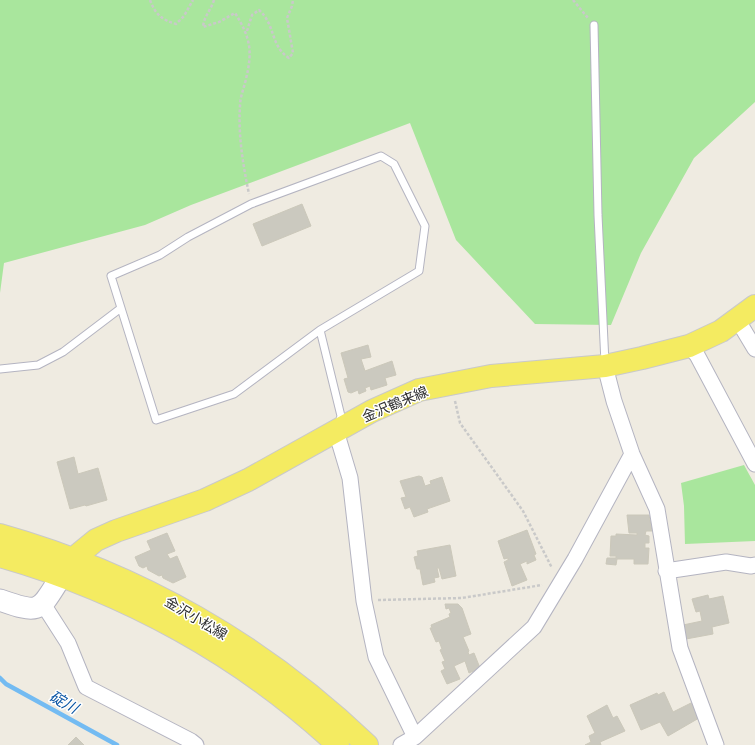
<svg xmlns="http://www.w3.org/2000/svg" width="755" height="745" font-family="'IBM Plex Sans','Noto Sans JP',sans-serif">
<rect width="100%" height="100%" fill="#efebe1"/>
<!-- green -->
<path fill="#a9e69d" d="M0 0H755V102L694 158 641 253 611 325 535 324 456 240 410 123 191 205 145 225 4 263 0 293Z
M744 465 755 485V541L685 544 684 506 681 483Z"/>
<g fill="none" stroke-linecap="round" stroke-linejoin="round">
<!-- stream -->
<path stroke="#73bbf2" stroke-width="4.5" d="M0 678 6 684 117 745"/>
</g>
<!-- building -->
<path fill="#cbc9bf" stroke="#cbc8ba" d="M302 204 311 226 262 246 253 224Z
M368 345 371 357 361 359 365 371 392 361 396 375 385 378 387 385 371 390 370 386 365 388 366 391 359 394 358 390 351 393 348 392 344 379 348 378 341 353Z
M74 457 78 474 98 468 107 500 86 506 85 505 70 509 57 462Z
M419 476 422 477 425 486 431 484 430 481 442 477 450 501 427 509 428 512 414 517 410 507 405 509 401 498 406 497 400 481Z
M627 515H649L652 531H646L645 535 649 536V543H645V548H649L648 564H634V559H617L616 565 606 564 607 558H616V556H610L611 536H616V534L637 535V533H629Z
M527 530 536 554 534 555 536 560 527 564V561L520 564 527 580 512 586 504 562 508 560V558L504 559 498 541Z
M167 533 175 551 167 554 170 559 177 556 186 577 173 583 163 578 162 575 159 576 148 570 147 566 143 568 139 566 135 557 151 550 147 541Z
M450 545 456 576 442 579 439 568H437L439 577 434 578 435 582 423 585 420 569H417L414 557 418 556 417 551Z
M708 595 709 599 723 596 729 623 712 627 713 634 686 639 683 625 702 621 700 611 696 612 692 599Z
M445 604H458L462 608 471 634 463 637 469 651 468 652 469 655 474 653 480 668 469 673 465 661 454 666 460 679 447 684 441 671 445 669 442 662 445 661 440 650 442 649 439 641 436 642 430 628H432L431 625 450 617 449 614 451 613 449 608 446 609Z
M664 692 673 712 691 703 699 718 668 736 660 722 641 730 630 705 657 693 658 695Z
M607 705 613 718 617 716 625 731 600 742 601 745H585L591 742 589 736 595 733 587 716Z
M76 737 84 745H68Z"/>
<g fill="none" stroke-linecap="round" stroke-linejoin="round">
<!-- lane casing -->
<g stroke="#b4b4c1" stroke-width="9">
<path id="lane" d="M594 25 598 215 605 363
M320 330 234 394 156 420 111 276 160 255 188 237 251 204 381 156 394 164 425 226 419 271 320 330 341 416 339 423
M0 369 38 365 63 352 121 308"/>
</g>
<!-- street casing -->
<g stroke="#b4b4c1" stroke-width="17">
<path id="street" d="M737 319 755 349
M689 346 697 355 755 464
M605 366 614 401 632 454 657 509 680 648 716 745
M336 431 350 478 364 601 376 657 415 737
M666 571 726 562 751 566 755 565
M43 604 68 643 86 687 191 741 196 745
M401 745 415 737 534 627 575 559 632 454"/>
</g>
<!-- secondary casing -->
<g stroke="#b4b4c1" stroke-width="23">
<path id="secondary" d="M0 600C42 615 39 611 62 575"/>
</g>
<!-- primary casing -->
<g stroke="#c9c9c9" stroke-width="24">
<path id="primary" d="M0 535C138 574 263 645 367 745
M0 556C124 591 243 656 338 745
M62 575 74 558 96 540 116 531 205 500 248 480 372 411 419 390 491 376 605 366 642 358 689 346 721 331 755 306"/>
</g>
<!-- path -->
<path stroke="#c9c9c9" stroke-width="2.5" stroke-dasharray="3 2" stroke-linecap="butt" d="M150 0C155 14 162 20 176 24L184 16 193 0
M214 0C211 10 204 16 203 27L219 22 235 13C250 37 253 50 246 79 244 88 240 97 240 106 238 135 243 165 249 194
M573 0 588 18
M247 31 252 15 259 10C276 25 270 46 289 58L293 53 287 18 292 6 293 0
M455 401 460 423 523 511 552 568
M378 600 462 598 542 585"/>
<!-- lane -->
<use href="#lane" stroke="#fff" stroke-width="7"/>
<!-- street -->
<use href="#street" stroke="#fff" stroke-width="15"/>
<!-- secondary -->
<use href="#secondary" stroke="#fff" stroke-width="21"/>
<!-- primary -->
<use href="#primary" stroke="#f4eb61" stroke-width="22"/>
</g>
<g text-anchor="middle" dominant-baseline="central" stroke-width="3" stroke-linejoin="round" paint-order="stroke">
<!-- street labels -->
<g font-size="14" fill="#2e2e2e" stroke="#fff">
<text transform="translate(395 404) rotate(-23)">金沢鶴来線</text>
<text transform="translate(196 618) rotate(31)">金沢小松線</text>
</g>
<!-- water labels -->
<g font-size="15" font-style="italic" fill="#0b56a5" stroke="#fff">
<text transform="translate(64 702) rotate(29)">碇川</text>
</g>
</g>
</svg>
